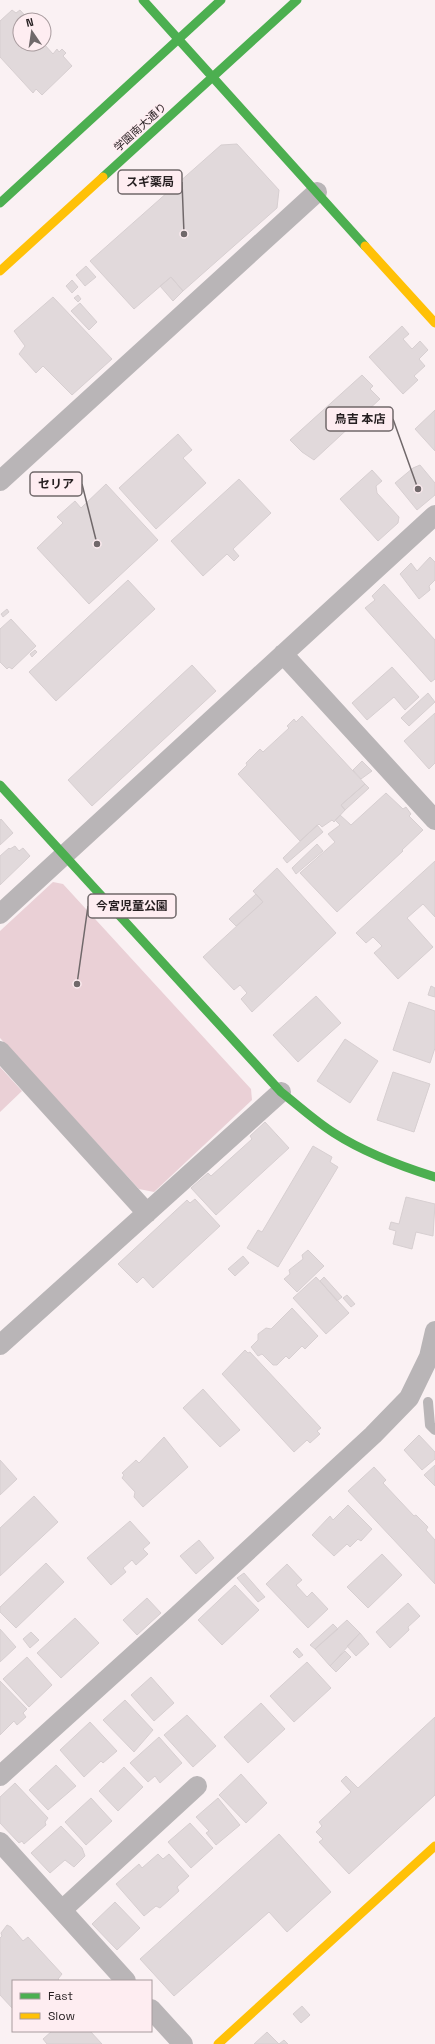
<svg xmlns="http://www.w3.org/2000/svg" width="435" height="2044" font-family="'Space Grotesk','Noto Sans JP',sans-serif">
<rect width="100%" height="100%" fill="#faf1f3"/>
<!-- green -->
<path fill="#ead0d6" d="M53 882 63 884 251 1089 252 1100 154 1192 139 1189 0 1038V931Z
M0 1067 22 1091 0 1112Z"/>
<!-- building -->
<path fill="#e1d9db" stroke="#d7cfd1" d="M12 10 16 13 20 10 29 20H20V44H44L53 54 57 49 59 52 62 49 66 53 63 56 72 66 42 95 36 89 33 93 0 57V21Z
M237 144 279 190 277 208 183 291 171 277 134 309 90 261 221 145Z
M86 266 96 277 85 286 76 275Z
M171 277 183 291 173 301 160 286Z
M72 280 78 287 72 293 66 286Z
M78 295 81 299 78 302 74 298Z
M53 297 112 359 72 395 43 366 36 373 19 354 25 346 14 331Z
M80 303 97 322 89 330 71 311Z
M402 326 409 334 403 339 412 349 420 341 428 350 419 359 425 366 414 376 418 380 403 394 369 357Z
M362 375 373 386 370 389 380 399 314 460 302 452 290 440Z
M435 410V451L415 429Z
M178 434 192 450 183 458 206 483 156 529 119 488Z
M420 465 435 483V495L417 510 395 483 413 468Z
M372 470 382 481 376 486 377 493 399 517 398 523 378 541 340 499Z
M239 479 271 513 233 549 239 556 234 561 227 554 203 576 171 541Z
M106 484 158 540 89 604 37 548 63 523 57 517 75 501 81 508Z
M430 557 435 562V580L429 586 430 590 419 599 400 574 411 563 417 571Z
M128 580 155 609 56 701 29 672Z
M384 584 435 640V679L431 682 365 608 375 600 372 596Z
M7 609 9 612 3 617 1 614Z
M11 619 36 646 12 669 9 667 7 669 0 662V629Z
M35 650 37 652 32 657 30 654Z
M192 665 216 691 92 806 68 780Z
M392 667 419 697 405 710 394 697 367 720 352 703Z
M428 693 435 702 409 726 401 718Z
M435 713V763L429 769 404 741Z
M302 716 365 784 341 805 345 810 334 822 332 820 322 827 319 824 300 841 238 774 247 765 246 763 260 749 263 752 289 728 287 726 294 719 296 722Z
M362 761 372 771 361 779 353 770Z
M365 784 369 788 345 810 341 805Z
M386 793 403 809 406 807 411 814 409 816 423 830 402 850 403 851 337 912 300 873 335 842 328 834 340 825 335 820 340 815 351 825Z
M1 819 13 833 0 845V820Z
M317 825 323 832 287 863 283 858Z
M317 844 323 851 296 874 292 868Z
M15 846 19 851 23 848 30 856 0 885V856L9 848 10 849Z
M435 861V917L423 904 407 918 433 947 398 979 374 953 382 946 373 937 366 943 356 933Z
M277 868 336 933 252 1012 241 999 247 993 240 985 234 990 203 957 263 902 253 891Z
M256 894 263 902 236 926 229 919Z
M431 986 435 988V997L428 995Z
M316 996 341 1023 298 1062 273 1035Z
M409 1002 435 1011V1048L430 1063 393 1050Z
M345 1039 378 1061 350 1103 317 1081Z
M393 1072 430 1084 414 1132 377 1120Z
M265 1122 289 1148 216 1215 191 1188 208 1173 211 1176 252 1139 250 1136Z
M313 1146 332 1157 330 1162 338 1167 278 1267 247 1248 258 1230 262 1232Z
M406 1197 435 1204 433 1236 416 1232 412 1249 393 1244 396 1231 389 1229 391 1222 399 1224Z
M195 1199 220 1226 153 1288 143 1277 137 1283 118 1264 187 1200 190 1203Z
M308 1250 324 1266 297 1292 284 1279 290 1274 289 1270 303 1259 302 1255Z
M243 1256 249 1263 235 1276 228 1269Z
M316 1277 349 1313 326 1334 293 1298Z
M324 1277 342 1297 337 1301 320 1281Z
M347 1295 355 1304 351 1307 343 1298Z
M292 1308 318 1336 305 1349 302 1346 289 1359 286 1356 277 1365H273L262 1354 258 1356 251 1347 258 1340V1334L266 1328 271 1329Z
M245 1350 248 1353 250 1352 321 1428 317 1431 320 1434 310 1443 307 1440 294 1452 222 1374Z
M203 1389 240 1430 220 1447 183 1408Z
M419 1435 435 1452V1459L422 1470 404 1450Z
M164 1437 188 1467 143 1507 134 1497 135 1492 122 1478 124 1475 122 1473 136 1460 139 1463Z
M0 1460 17 1479 0 1495Z
M435 1465V1486L424 1475Z
M374 1467 386 1480 383 1483 414 1516 416 1515 428 1527 426 1530 435 1540V1584L348 1491Z
M34 1496 58 1522 0 1576V1528Z
M348 1505 372 1529 361 1541 358 1539 350 1547 347 1544 334 1556 312 1535 330 1516 333 1520Z
M130 1521 150 1543 143 1549 148 1554 136 1565 132 1560 123 1568 126 1572 111 1585 87 1558Z
M199 1540 214 1558 196 1574 180 1556Z
M382 1554 402 1575 368 1608 347 1587Z
M46 1563 64 1582 16 1628 0 1612V1607Z
M287 1564 302 1580 296 1585 307 1597 312 1592 328 1609 308 1628 266 1584Z
M244 1573 265 1597 258 1602 237 1578Z
M235 1585 259 1610 222 1645 198 1620Z
M147 1598 161 1613 137 1635 123 1620Z
M408 1603 420 1616 408 1627 409 1630 390 1648 376 1632Z
M75 1618 99 1643 61 1678 37 1653Z
M347 1620 360 1633 330 1666 315 1649Z
M333 1624 338 1629 315 1649 310 1645Z
M0 1629 16 1647 0 1662Z
M31 1632 39 1640 30 1648 23 1639Z
M360 1633 369 1644 356 1656 347 1646Z
M297 1648 303 1655 299 1658 293 1652Z
M345 1651 351 1657 336 1672 330 1666Z
M27 1657 52 1685 29 1707 3 1679Z
M307 1662 331 1688 294 1722 270 1696Z
M151 1677 174 1703 154 1721 131 1695Z
M0 1681 27 1709 23 1713 26 1717 17 1725 14 1721 0 1735Z
M125 1700 153 1730 134 1752 103 1720Z
M261 1703 285 1729 248 1763 224 1737Z
M187 1715 216 1746 193 1767 164 1735Z
M435 1717V1795L349 1874 319 1842 323 1839 316 1832 322 1826 319 1822 351 1792 341 1781 346 1776 358 1788Z
M90 1722 117 1751 103 1763 101 1761 84 1777 60 1750Z
M159 1737 182 1763 160 1783 155 1776 148 1782 130 1763Z
M56 1765 76 1786 48 1810 29 1790Z
M124 1767 143 1787 118 1811 99 1791Z
M241 1774 267 1803 246 1823 219 1795Z
M15 1783 48 1818 45 1822 46 1825 24 1844 22 1841 19 1843 0 1823V1797Z
M91 1798 112 1821 86 1845 65 1822Z
M218 1798 240 1825 216 1845 206 1833 209 1831 196 1817Z
M190 1823 213 1848 191 1868 168 1842Z
M61 1826 82 1848 85 1856 74 1867 65 1860 50 1873 31 1853Z
M279 1834 331 1892 287 1932 269 1912 174 1996 140 1959Z
M158 1854 163 1859 169 1854 189 1876 177 1887 179 1891 160 1908 156 1906 144 1916 116 1884 139 1864 142 1868Z
M115 1902 140 1928 117 1950 92 1924Z
M7 1925 11 1927 23 1941 28 1937 62 1974 58 1979 60 1981H13V2009L0 1995V1938L2 1936 1 1933Z
M302 2006 310 2015 301 2023 293 2014Z
M52 2031H90L102 2044H47L43 2039Z
M267 2032 279 2044H254Z
M284 2040 288 2044H279Z"/>
<g fill="none" stroke-linecap="round" stroke-linejoin="round">
<!-- lane -->
<path stroke="#b9b5b7" stroke-width="10" d="M428 1402 430 1425 435 1430"/>
<!-- street -->
<path stroke="#b9b5b7" stroke-width="20" d="M0 481 317 192
M283 654 435 820
M0 914 435 515
M0 1051 147 1213
M0 1345 281 1092
M0 1776 177 1616 373 1435 409 1398 429 1357 435 1331
M0 1842 126 1981
M62 1910 197 1786
M151 2009 183 2044"/>
<!-- fast -->
<path stroke="#4caf50" stroke-width="9" d="M143 0 365 246
M103 177 297 0
M0 203 221 0
M0 785 281 1092C299 1106 315 1121 334 1133 365 1153 400 1166 435 1177"/>
<!-- slow -->
<path stroke="#ffc107" stroke-width="9" d="M365 246 435 323
M0 271 103 177
M218 2044 435 1846"/>
</g>
<g text-anchor="middle" dominant-baseline="central" stroke-width="3" stroke-linejoin="round" paint-order="stroke">
<!-- street labels -->
<g font-size="11" fill="#261f21" stroke="#feedf1">
<text transform="translate(140 127) rotate(-42)">学園南大通り</text>
</g>
</g>
<!-- callouts -->
<path fill="none" stroke="#70686a" stroke-width="1.5" d="M184 234L182 182M418 489L393 419M97 544L82 484M77 984L88 906"/>
<g fill="#70686a" stroke="#feedf1" stroke-width="1.5">
<circle cx="184" cy="234" r="4"/>
<circle cx="418" cy="489" r="4"/>
<circle cx="97" cy="544" r="4"/>
<circle cx="77" cy="984" r="4"/>
</g>
<g fill="#feedf1" stroke="#70686a" stroke-width="1.5">
<rect x="118" y="170" width="64" height="24" rx="4"/>
<rect x="326" y="407" width="67" height="24" rx="4"/>
<rect x="30" y="472" width="52" height="24" rx="4"/>
<rect x="88" y="894" width="88" height="24" rx="4"/>
</g>
<g font-size="12" text-anchor="middle" font-weight="bold" fill="#261f21">
<text x="150" y="186">スギ薬局</text>
<text x="360" y="423">鳥吉 本店</text>
<text x="56" y="488">セリア</text>
<text x="132" y="910">今宮児童公園</text>
</g>
<!-- legend -->
<rect x="12" y="1980" width="140" height="52" fill="#feedf1" stroke="#a89b9e"/>
<rect x="20" y="1993" width="20" height="6" fill="#4caf50" stroke="#a89b9e"/>
<text x="48" y="2000" font-size="12" fill="#261f21">Fast</text>
<rect x="20" y="2013" width="20" height="6" fill="#ffc107" stroke="#a89b9e"/>
<text x="48" y="2020" font-size="12" fill="#261f21">Slow</text>
<!-- north arrow -->
<g transform="translate(32 32) rotate(347)"><circle r="19" fill="#feedf1" stroke="#a89b9e"/>
<path d="M0-3L7 15L0 10L-7 15Z" fill="#70686a"/>
<text y="-6" font-size="11" font-weight="bold" text-anchor="middle" fill="#261f21">N</text>
</g>
</svg>
